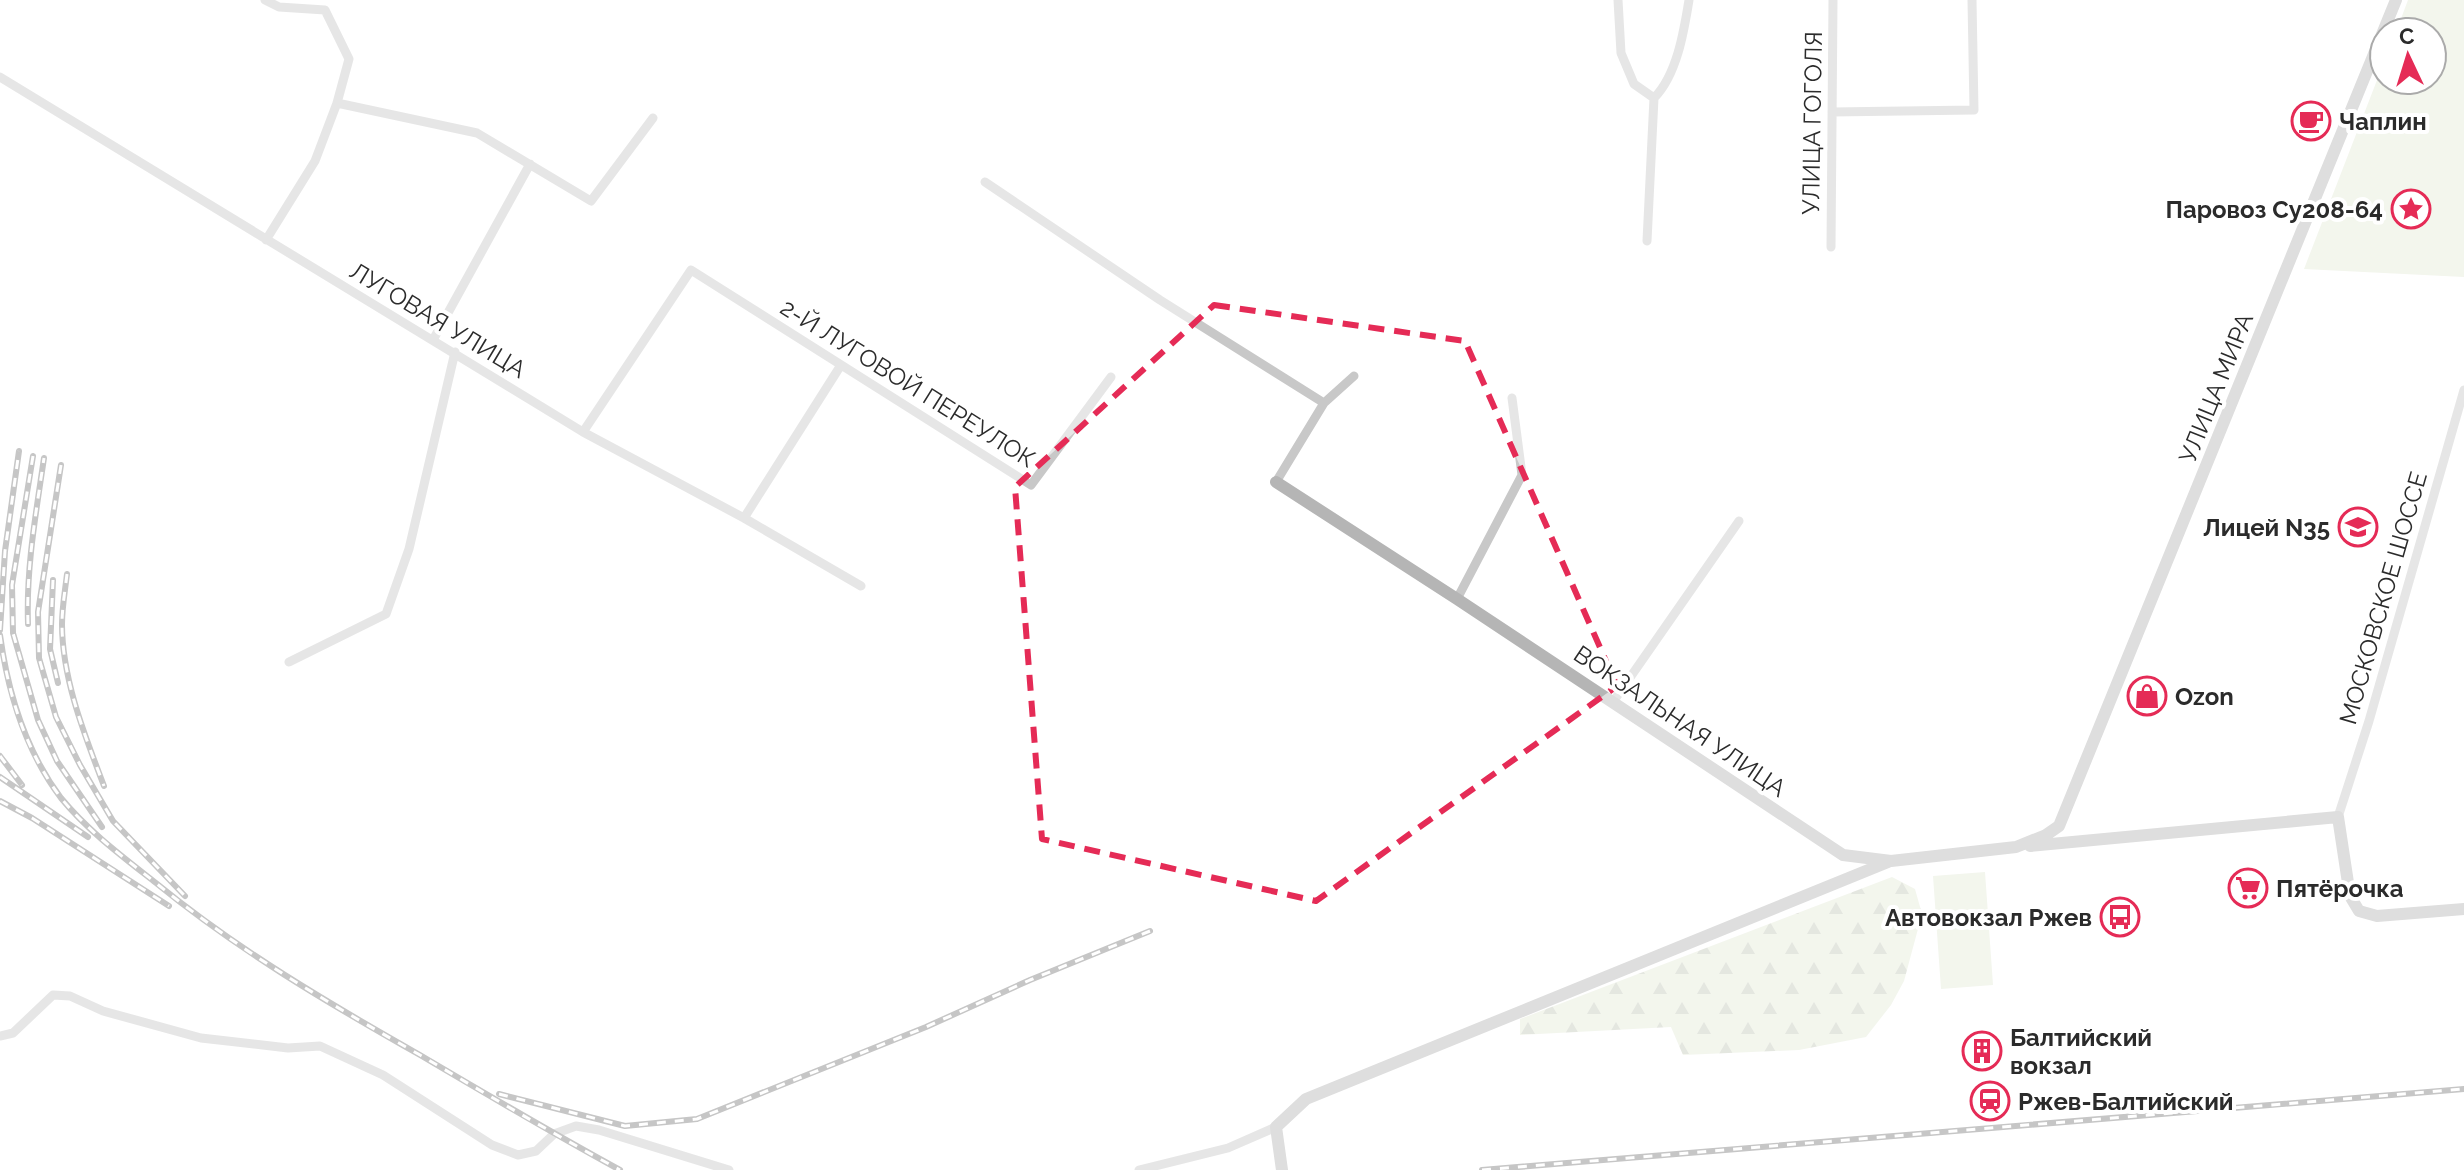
<svg xmlns="http://www.w3.org/2000/svg" width="2464" height="1170" font-family="Raleway,sans-serif">
<defs>
<pattern id="forest-firs" width="22" height="20" patternUnits="userSpaceOnUse" patternTransform="scale(2)"><rect width="22" height="20" fill="#e4ead8"/><path d="M5 1l3.5 6h-7zM16 11l3.5 6h-7z" fill="#c4c9ba"/></pattern>
</defs>
<rect width="100%" height="100%" fill="#fff"/>
<!-- forest -->
<path fill="url(#forest-firs)" d="M1892 877 1915 889 1922 914 1904 981 1891 1005 1866 1037 1799 1050 1683 1055 1671 1027 1520 1035V1019Z"/>
<!-- park -->
<path fill="#e4ead8" d="M2408 0H2464V277L2304 269 2384 62V80H2432V32H2396Z
M1985 872 1993 985 1941 989 1933 876Z"/>
<g fill="none" stroke-linecap="round" stroke-linejoin="round">
<!-- street -->
<path stroke="#c8c8c8" stroke-width="9" d="M265 0 279 7 325 10 349 59 337 103 477 133 591 201 653 118
M1618 0 1621 53 1634 84 1654 98
M0 77 583 432 744 518 861 586
M1832 112 1974 110 1972 0
M985 182 1160 300 1324 403
M266 240 315 161 337 103
M1647 241 1654 98C1677 75 1684 31 1689 0
M1831 247 1833 0
M433 340 530 164
M583 432 691 270 1031 485 1111 377
M1276 482 1324 403 1354 376
M744 518 841 365
M1457 599 1522 475 1512 398
M289 662 386 614 409 549 455 352
M1613 702 1739 521
M2338 817 2369 721 2464 390
M0 1036 13 1033 53 995 70 996 103 1011 201 1038 288 1048 320 1046 383 1075 492 1145 518 1155 536 1151 554 1134 576 1126 599 1130 729 1170
M1139 1170 1228 1148 1276 1127"/>
<!-- secondary -->
<path stroke="#b5b5b5" stroke-width="12" d="M1276 482 1457 599 1843 855 1891 861 2016 847 2046 835 2059 826 2396 0
M2030 846 2338 817 2350 896 2359 911 2377 916 2464 909
M1282 1170 1276 1127 1306 1099 1888 862"/>
<!-- rail casing -->
<g stroke="#808080" stroke-width="6">
<path id="rail" d="M33 456 12 585 13 633 38 720 57 761 102 827
M61 465 38 612 39 658 56 717 80 765 113 821 185 896
M67 574C65 591 62 608 62 624 62 679 85 736 104 786
M53 580 50 649 58 683
M28 624C26 568 36 513 44 458
M0 630 5 551 19 451
M0 635C8 694 25 750 61 798 88 831 123 857 156 883 238 950 328 1003 420 1055 486 1094 552 1133 620 1170
M0 756 22 785
M0 777 88 837
M0 801 32 818 169 906
M499 1094 625 1126 697 1119 926 1027 1030 980 1150 931
M1482 1170 2464 1089"/>
</g>
<!-- rail -->
<use href="#rail" stroke="#fff" stroke-width="3" stroke-dasharray="9" stroke-linecap="butt"/>
</g>
<!-- marked area -->
<path d="M0 0H2464V1170H0ZM1214 305 1465 341 1617 686 1316 901 1042 839 1015 487Z" fill="#fff" fill-opacity=".55" fill-rule="evenodd"/>
<path fill="none" stroke="#e52b56" stroke-width="6" stroke-dasharray="16 10" stroke-linejoin="round" d="M1214 305 1465 341 1617 686 1316 901 1042 839 1015 487Z"/>
<!-- icons -->
<defs>
<g id="cafe-ring" transform="scale(2)"><circle r="9.5" fill="#fff" stroke="#e52b56" stroke-width="1.5"/><path d="M-5.5-4.5H6V0H3Q3 3.5 0 3.5H-2.5Q-5.5 3.5-5.5 0ZM3-3.2v2h1.7v-2ZM-6 4.5H4V6H-6Z" fill="#e52b56"/></g>
<g id="sight-ring" transform="scale(2)"><circle r="9.5" fill="#fff" stroke="#e52b56" stroke-width="1.5"/><path d="M0-6L1.8-2.2L6-1.7L2.9 1.2L3.7 5.4L0 3.3L-3.7 5.4L-2.9 1.2L-6-1.7L-1.8-2.2Z" fill="#e52b56"/></g>
<g id="school-ring" transform="scale(2)"><circle r="9.5" fill="#fff" stroke="#e52b56" stroke-width="1.5"/><path d="M0-5L7-2L0 1L-7-2ZM-4 1L0 2.5L4 1V4Q0 6-4 4Z" fill="#e52b56"/></g>
<g id="shop-ring" transform="scale(2)"><circle r="9.5" fill="#fff" stroke="#e52b56" stroke-width="1.5"/><path d="M-5-2.5h2.3a2.7 3.5 0 0 1 5.4 0H5L5.5 6h-11ZM-1.5-2.5h3a1.5 2.3 0 0 0-3 0Z" fill="#e52b56"/></g>
<g id="supermarket-ring" transform="scale(2)"><circle r="9.5" fill="#fff" stroke="#e52b56" stroke-width="1.5"/><path d="M-6-5.5h2.5l.6 2H6L4.5 2H-2.5L-4.4-4H-6ZM-1.5 3.2a1.3 1.3 0 1 0 .1 0ZM3 3.2a1.3 1.3 0 1 0 .1 0Z" fill="#e52b56"/></g>
<g id="bus-ring" transform="scale(2)"><circle r="9.5" fill="#fff" stroke="#e52b56" stroke-width="1.5"/><path d="M-5-6H5V4H4V6H2V4H-2V6H-4V4H-5ZM-3.5-4V0h7V-4ZM-3.5 1.2v1.5H-2V1.2ZM2 1.2v1.5H3.5V1.2Z" fill="#e52b56"/></g>
<g id="building-ring" transform="scale(2)"><circle r="9.5" fill="#fff" stroke="#e52b56" stroke-width="1.5"/><path d="M-4-6H4V6H1V3H-1V6H-4ZM-2.5-4.3h1.7v1.8h-1.7ZM.8-4.3h1.7v1.8H.8ZM-2.5-1h1.7V.8h-1.7ZM.8-1h1.7V.8H.8Z" fill="#e52b56"/></g>
<g id="station-ring" transform="scale(2)"><circle r="9.5" fill="#fff" stroke="#e52b56" stroke-width="1.5"/><path d="M-3-6H3Q5-6 5-4V2Q5 4 3 4L4.5 6H3L1.5 4h-3L-3 6H-4.5L-3 4Q-5 4-5 2V-4Q-5-6-3-6ZM-3.5-4v3h7v-3ZM-3.5 1v1.5H-2V1ZM2 1v1.5H3.5V1Z" fill="#e52b56"/></g>
</defs>
<g fill-rule="evenodd">
<use href="#cafe-ring" x="2311" y="121"/>
<use href="#sight-ring" x="2411" y="209"/>
<use href="#school-ring" x="2358" y="527"/>
<use href="#shop-ring" x="2147" y="696"/>
<use href="#supermarket-ring" x="2248" y="888"/>
<use href="#bus-ring" x="2120" y="917"/>
<use href="#building-ring" x="1982" y="1051"/>
<use href="#station-ring" x="1990" y="1101"/>
</g>
<g text-anchor="middle" dominant-baseline="central" stroke-width="8" stroke-linejoin="round" paint-order="stroke">
<!-- poi labels -->
<g font-size="24" font-weight="bold" fill="#2b2b2b" stroke="#fff" text-anchor="start">
<text x="2339" y="121">Чаплин</text>
<text x="2383" y="209" text-anchor="end">Паровоз Су208-64</text>
<text x="2330" y="527" text-anchor="end">Лицей N35</text>
<text x="2175" y="696">Ozon</text>
<text x="2276" y="888">Пятёрочка</text>
<text x="2092" y="917" text-anchor="end">Автовокзал Ржев</text>
<text x="2010" y="1037">Балтийский<tspan x="2010" dy="28">вокзал</tspan></text>
<text x="2018" y="1101">Ржев-Балтийский</text>
</g>
<!-- street labels -->
<g font-size="24" fill="#2b2b2b" stroke="#fff">
<text transform="translate(1812 123) rotate(-89)">УЛИЦА ГОГОЛЯ</text>
<text transform="translate(438 320) rotate(31)">ЛУГОВАЯ УЛИЦА</text>
<text transform="translate(908 383) rotate(32)">2-Й ЛУГОВОЙ ПЕРЕУЛОК</text>
<text transform="translate(2216 388) rotate(-68)">УЛИЦА МИРА</text>
<text transform="translate(2383 598) rotate(-74)">МОСКОВСКОЕ ШОССЕ</text>
<text transform="translate(1680 721) rotate(34)">ВОКЗАЛЬНАЯ УЛИЦА</text>
</g>
</g>
<!-- north arrow -->
<g transform="translate(2408 56) rotate(356)"><circle r="38" fill="#ffffff" stroke="#aaaaaa" stroke-width="2"/>
<path d="M0-6L14 30L0 20L-14 30Z" fill="#e52b56"/>
<text y="-12" font-size="22" font-weight="bold" text-anchor="middle" fill="#2b2b2b">С</text>
</g>
</svg>
